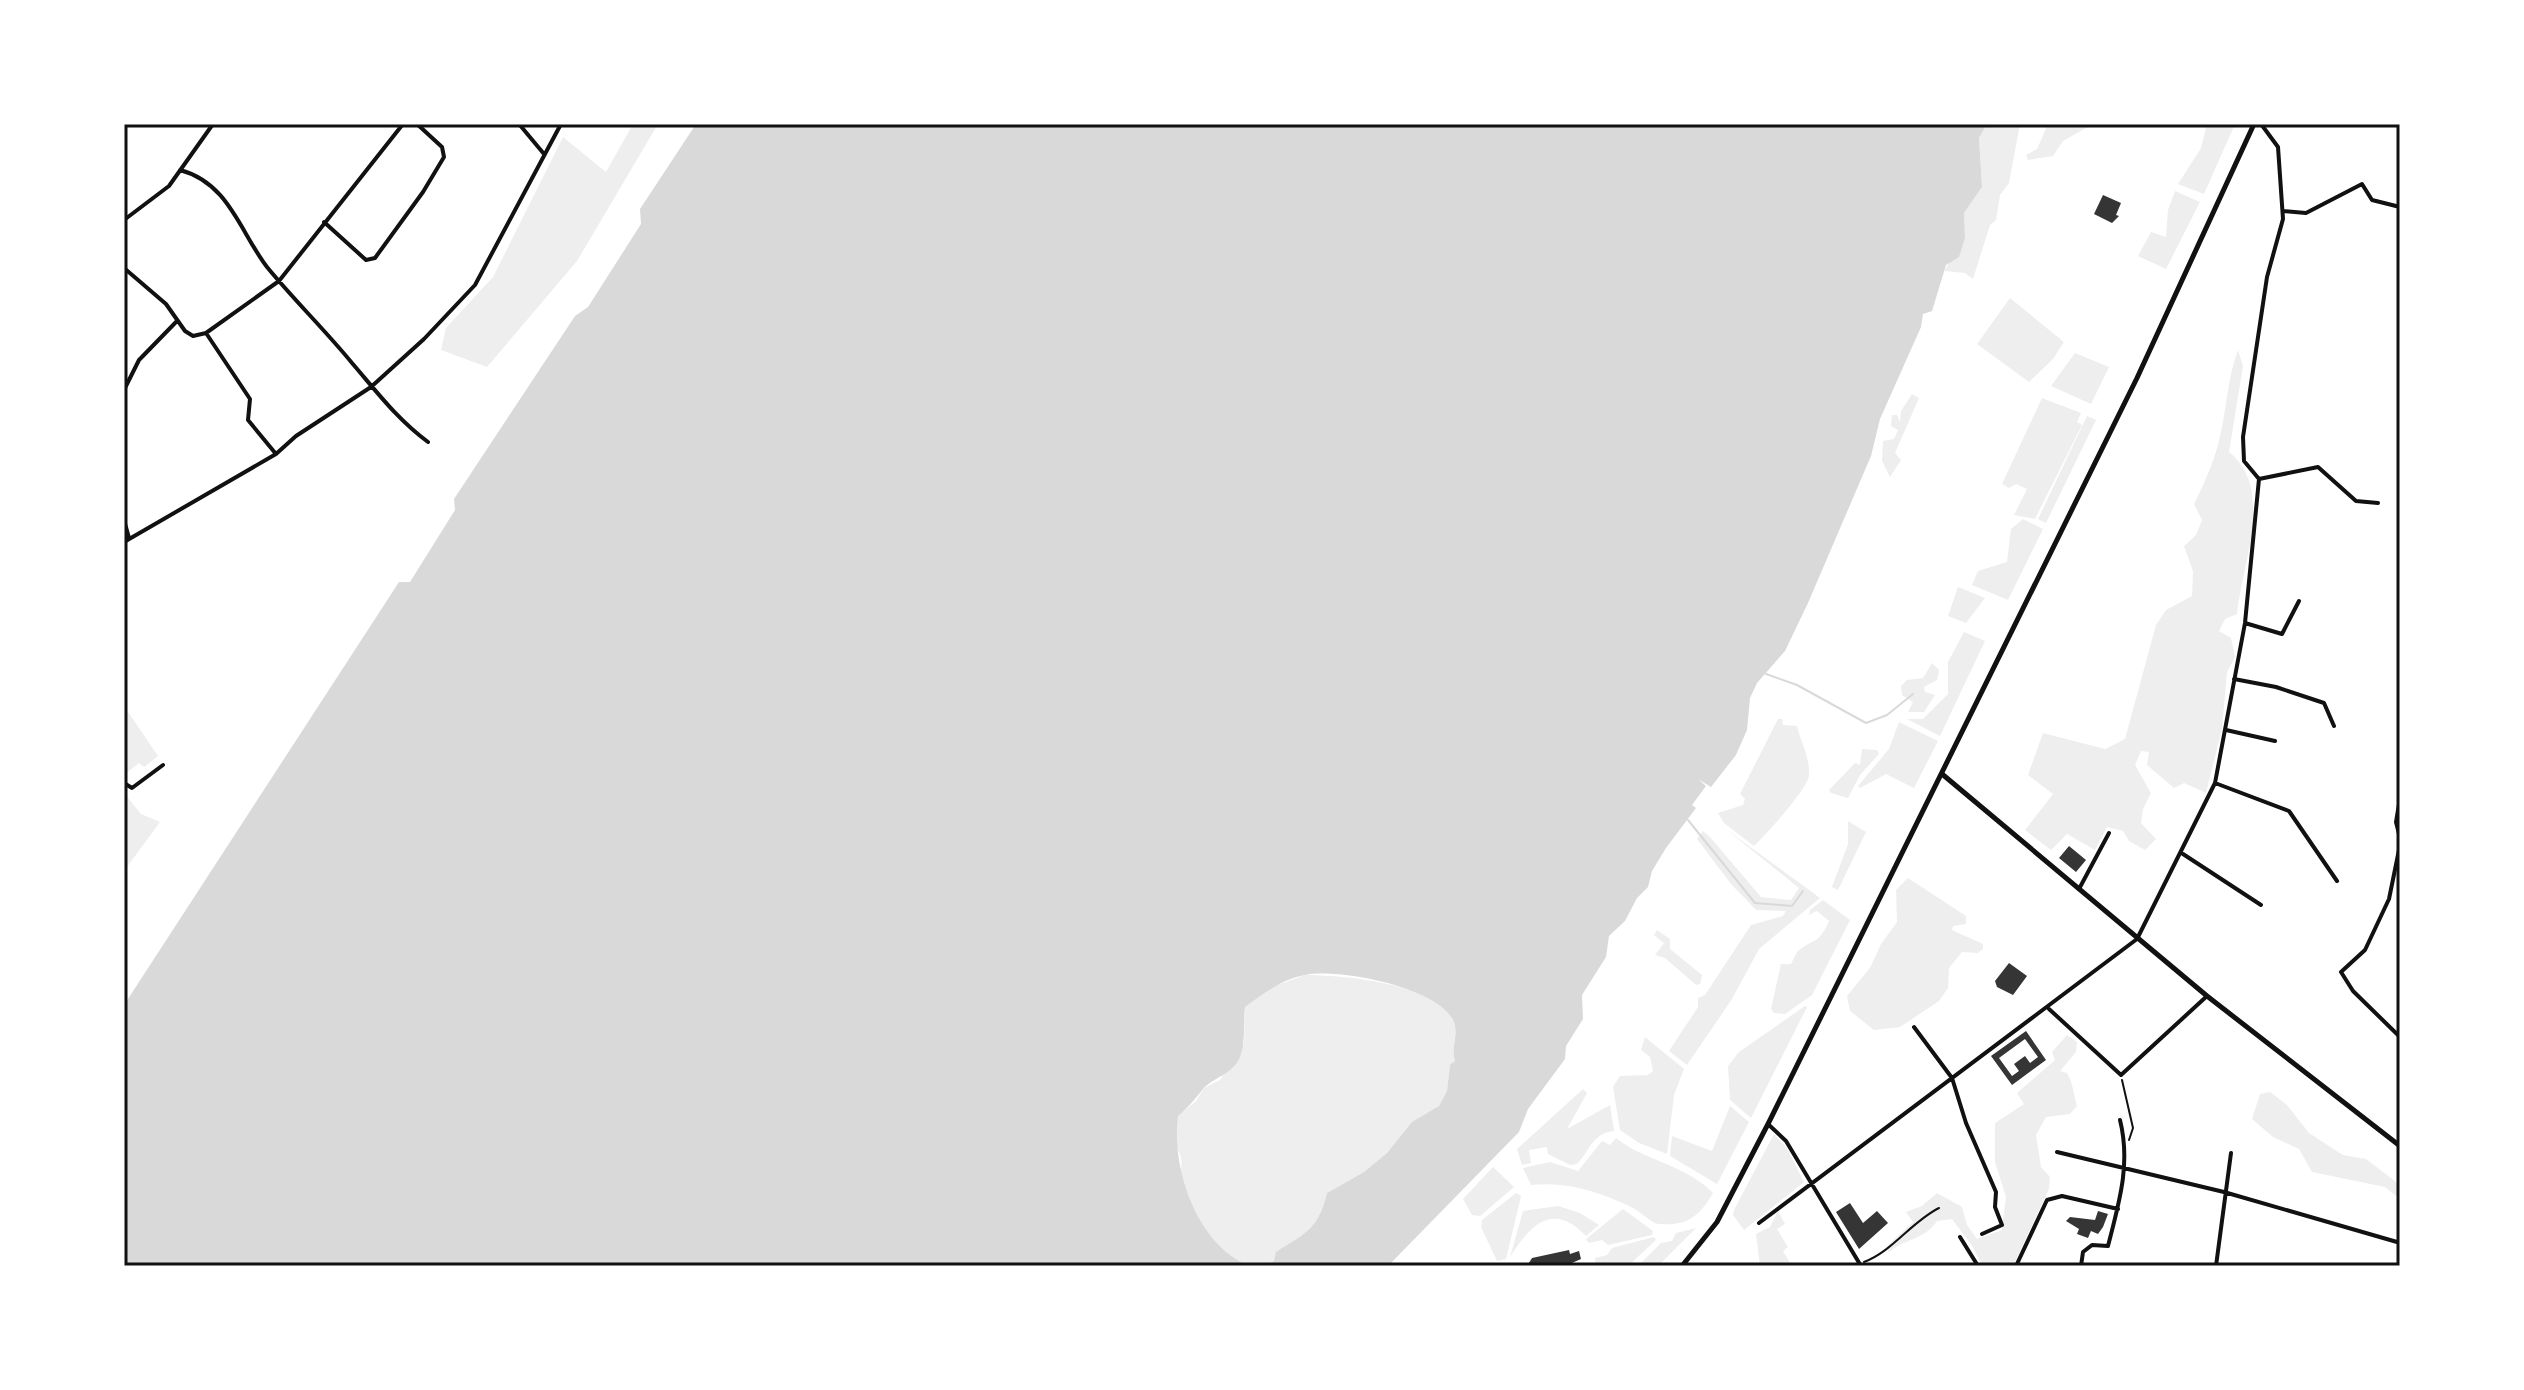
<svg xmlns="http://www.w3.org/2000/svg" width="2524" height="1390" font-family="'Work Sans',sans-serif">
<rect width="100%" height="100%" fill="#fff"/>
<!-- green -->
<path fill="#eee" d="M633 124H658L577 261 487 367 441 350 446 328 493 277 563 137 606 172Z
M1987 124H2020L2009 183 2000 195 1996 220 1990 225 1973 279 1965 273 1944 271 1965 238 1964 213 1982 187 1979 138Z
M2048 124H2093L2063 141 2053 156 2028 160 2026 155 2037 149Z
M2207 124H2235L2204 194 2178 184 2201 148Z
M2175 191 2200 202 2166 269 2138 256 2151 232 2166 237 2168 210Z
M2010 298 2064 342 2053 359 2029 382 1977 344Z
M2238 350 2243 366 2229 452C2275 488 2242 565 2237 614L2225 619 2219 631 2231 638 2235 657 2227 672 2222 729 2206 793 2184 783 2174 788 2147 765 2149 752 2141 751 2135 765 2151 793 2143 809 2141 823 2156 839 2145 850 2129 841 2123 831 2107 827 2095 850 2067 834 2051 850 2025 830 2053 794 2028 775 2043 733 2105 749 2125 739 2156 625 2166 610 2192 596 2193 571 2184 546 2196 535 2202 520 2194 504C2206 480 2216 457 2221 432 2227 404 2228 377 2238 350Z
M2075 353 2109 367 2091 404 2051 386Z
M1912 394 1919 398 1895 453 1901 460 1890 477 1882 461 1883 441 1894 439 1898 430 1891 426 1892 415H1897L1900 422 1901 411Z
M2042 398 2081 413 2077 422 2082 425 2035 519 2014 515 2027 489 2016 484 2009 488 2002 484Z
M2087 416 2096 420 2046 523 2038 519Z
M2023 519 2043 529 2008 600 1972 585 1978 571 2007 562 2011 529Z
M1958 587 1985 598 1966 623 1948 616Z
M1964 632 1985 641 1940 736 1907 719H1923L1948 694V662Z
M1932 663 1939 670 1937 680 1924 687 1925 692 1935 695 1924 712H1908L1913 702 1902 695 1901 686 1907 680 1923 678Z
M124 706 158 756 144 767 139 763 124 775Z
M1778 719H1782L1783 725 1797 726C1801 743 1810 757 1809 775 1808 789 1763 838 1754 846L1724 823 1718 813 1743 805 1745 799 1740 794Z
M1899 722 1938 741 1914 788 1886 774 1860 788 1858 786 1889 749Z
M1862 749 1877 750 1879 754 1860 775 1848 798 1831 793 1829 790 1855 763 1860 765Z
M124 793 141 814 160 822 124 871Z
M1848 821 1866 832 1838 890 1832 887 1848 844Z
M1727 830 1820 898 1759 949 1732 999 1687 1065 1669 1051 1698 1007V998L1705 995 1751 925 1783 916 1786 911 1756 910 1731 884 1697 839 1703 831 1710 837 1761 897 1791 900 1799 888Z
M1908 878 1966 916V924L1953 926 1952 930 1983 944V949L1978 953 1962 952 1949 968 1948 988 1939 1001 1900 1027 1874 1030 1850 1011 1847 996 1870 968 1881 944 1897 922 1896 890Z
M1823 900 1850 920 1812 995 1785 1014 1774 1013 1771 1009 1781 964H1791L1797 952C1814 937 1818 946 1829 921L1817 911 1809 915 1810 910Z
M1657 930 1670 939V949L1702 975 1700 984 1696 985 1665 958 1655 955 1664 943 1654 935Z
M1305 975C1341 975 1436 983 1453 1020 1460 1035 1450 1046 1455 1061L1450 1066 1447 1091 1439 1106 1431 1114 1412 1122 1387 1153 1364 1172 1327 1193C1318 1228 1306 1233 1277 1252L1274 1261C1229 1284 1185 1209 1181 1170 1181 1169 1182 1160 1181 1158 1180 1152 1175 1147 1175 1141 1174 1133 1177 1124 1178 1116L1196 1101 1204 1088 1220 1080 1244 1043 1245 1007 1272 987Z
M1805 1006 1807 1007 1751 1118 1730 1100 1728 1066 1739 1052Z
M2067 1035 2077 1042 2076 1052 2060 1071 2067 1073C2073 1083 2074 1096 2077 1106L2070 1114 2046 1117 2036 1135 2041 1167 2050 1177 2049 1189 2013 1266H1982L1973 1247 1952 1219 1937 1221C1924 1240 1906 1238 1889 1252L1886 1247 1913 1222 1906 1212 1922 1206 1937 1193 1962 1207 1967 1225 1977 1239 2002 1230 2006 1197 1995 1162V1123L2024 1104 2017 1093 2055 1060 2052 1052Z
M1645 1037 1684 1069 1674 1095 1667 1154 1639 1143 1620 1130 1613 1087 1620 1076 1648 1075 1653 1071 1650 1057 1641 1050Z
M1583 1089 1587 1093 1567 1129 1610 1105 1614 1131C1592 1133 1590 1151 1577 1164L1570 1165 1548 1154 1547 1147 1529 1150 1531 1163 1522 1165 1517 1149Z
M2270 1092 2287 1105 2309 1133 2343 1155 2366 1159 2400 1185V1199L2385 1187 2312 1172 2299 1149 2273 1137 2252 1119 2260 1094Z
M1730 1106 1749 1122 1717 1184 1670 1156 1672 1136 1712 1151Z
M1774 1134 1787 1148 1804 1182 1744 1230 1733 1215 1734 1210Z
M1616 1138C1644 1161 1685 1164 1713 1193 1699 1217 1687 1226 1659 1224 1652 1224 1641 1212 1633 1208 1601 1192 1567 1181 1531 1185L1523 1168 1550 1162 1578 1171 1602 1141 1610 1145Z
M1493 1167 1514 1187 1480 1216 1472 1215 1463 1199Z
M1516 1193 1521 1196 1506 1259 1497 1261 1481 1227 1482 1220Z
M1558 1206 1580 1213 1599 1225 1586 1236C1551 1199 1528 1229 1510 1257L1523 1211Z
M1623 1209 1653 1231 1652 1235 1608 1245 1602 1240 1589 1243 1586 1239Z
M1778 1211 1785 1224 1777 1229 1788 1247 1783 1251 1792 1266H1760L1756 1234 1770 1227Z
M1696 1228 1658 1266H1638L1661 1243 1672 1241 1676 1233Z
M1654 1237 1656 1240 1628 1266H1596L1595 1258 1607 1255 1612 1248Z"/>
<!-- water -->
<path fill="#d9d9d9" d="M696 124H1987L1979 138 1982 187 1964 213 1965 238 1959 257 1946 265 1932 311 1923 314 1921 327 1880 419 1871 456 1808 603 1785 651 1757 683 1750 698 1747 730 1736 755 1711 787 1698 779 1706 786 1692 805 1696 808 1666 848 1652 871 1648 887 1637 898 1625 921 1609 936 1606 957 1582 995 1583 1019 1566 1046 1565 1059 1528 1109 1519 1132 1388 1266H1264L1274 1261 1276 1252C1306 1233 1318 1229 1327 1193L1364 1172 1387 1153 1412 1122 1439 1106 1447 1091 1450 1065 1455 1061C1450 1046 1460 1035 1453 1020 1437 987 1338 968 1305 975 1282 979 1263 994 1245 1007 1243 1024 1246 1041 1240 1057 1233 1074 1214 1077 1203 1089 1195 1099 1188 1108 1178 1116 1171 1168 1197 1246 1250 1266H124V1005L399 582H410L455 510 454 499 575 316 588 307 641 224 640 209Z"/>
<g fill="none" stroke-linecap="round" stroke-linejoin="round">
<!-- stream -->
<path stroke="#d9d9d9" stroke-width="2" d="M1766 674 1797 685 1866 723 1887 715 1913 694
M1688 820 1755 903 1792 906 1803 891"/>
</g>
<!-- building -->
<path fill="#353535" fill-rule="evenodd" d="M2103 195 2121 203 2116 215 2119 216 2112 223 2094 214Z
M2069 846 2086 860 2076 872 2059 858Z
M2009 963 2027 976 2013 995 1997 987 1995 981Z
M2026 1031 2046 1060 2012 1085 1991 1056ZM2025 1039 2038 1057 2030 1063 2025 1056 2014 1064 2019 1071 2012 1076 1999 1058Z
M1850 1203 1863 1223 1877 1211 1888 1223 1859 1249 1836 1212Z
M2098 1211 2108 1214 2103 1227 2098 1234 2091 1231 2088 1238 2077 1234 2079 1229 2066 1221 2070 1217 2095 1220Z
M1569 1250 1570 1254 1579 1251 1581 1259 1565 1266H1527L1532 1258Z"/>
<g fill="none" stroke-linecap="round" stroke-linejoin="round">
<!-- path -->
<path stroke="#111" stroke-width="2" d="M2122 1080 2133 1128 2129 1140
M1864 1262C1893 1251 1911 1222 1939 1208"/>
<!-- minor -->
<path stroke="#111" stroke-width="4" d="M519 124 544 154
M180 170C229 183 240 232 267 267 294 300 325 330 352 363 377 392 397 419 428 442
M2283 211 2306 213 2362 184 2372 200 2400 207
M124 220 169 186 213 124
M324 222 366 260 375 258 423 192 444 157 442 147 417 124
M124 268 166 304 185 331 193 336 206 333 250 399 248 420 276 454
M206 333 279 281 403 124
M124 390 139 360 177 321
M2259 479 2318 467 2356 501 2378 503
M124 520 129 538
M124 542 276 454 296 436 371 387 424 339 475 285 561 124
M2245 623 2282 634 2299 601
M2234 679 2276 687 2324 703 2334 726
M2226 730 2275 741
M124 783 132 788 163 765
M2215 783 2289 811 2337 881
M2400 798 2396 822 2400 838
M2400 845 2389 899 2365 950 2341 972 2353 991 2400 1037
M2183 854 2261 905
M2079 889 2109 833
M2049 1009 2121 1075 2207 996
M1914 1027 1952 1078 1966 1123 1996 1192 1995 1207 2002 1225 1982 1234
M1769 1125 1786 1141 1861 1266
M2057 1152 2224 1192 2397 1242
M1759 1223 2137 939 2215 783 2245 623 2259 479 2244 461 2243 437 2267 277 2283 219 2278 147 2261 124
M1960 1237 1978 1266
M2016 1266 2047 1200 2062 1196 2118 1209
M2081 1266 2083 1252 2092 1245 2108 1246C2119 1203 2131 1164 2120 1120
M2216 1266 2231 1153"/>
<!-- tertiary -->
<path stroke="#111" stroke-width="5" d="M1942 774 2207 996 2400 1146"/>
<!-- secondary -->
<path stroke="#111" stroke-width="5" d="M1682 1266 1717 1222 1768 1124 2137 378 2254 124"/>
</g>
<!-- border -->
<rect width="2524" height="1390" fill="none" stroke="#ffffff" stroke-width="252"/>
<rect x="126" y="126" width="2272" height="1138" fill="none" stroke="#111" stroke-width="3"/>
</svg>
